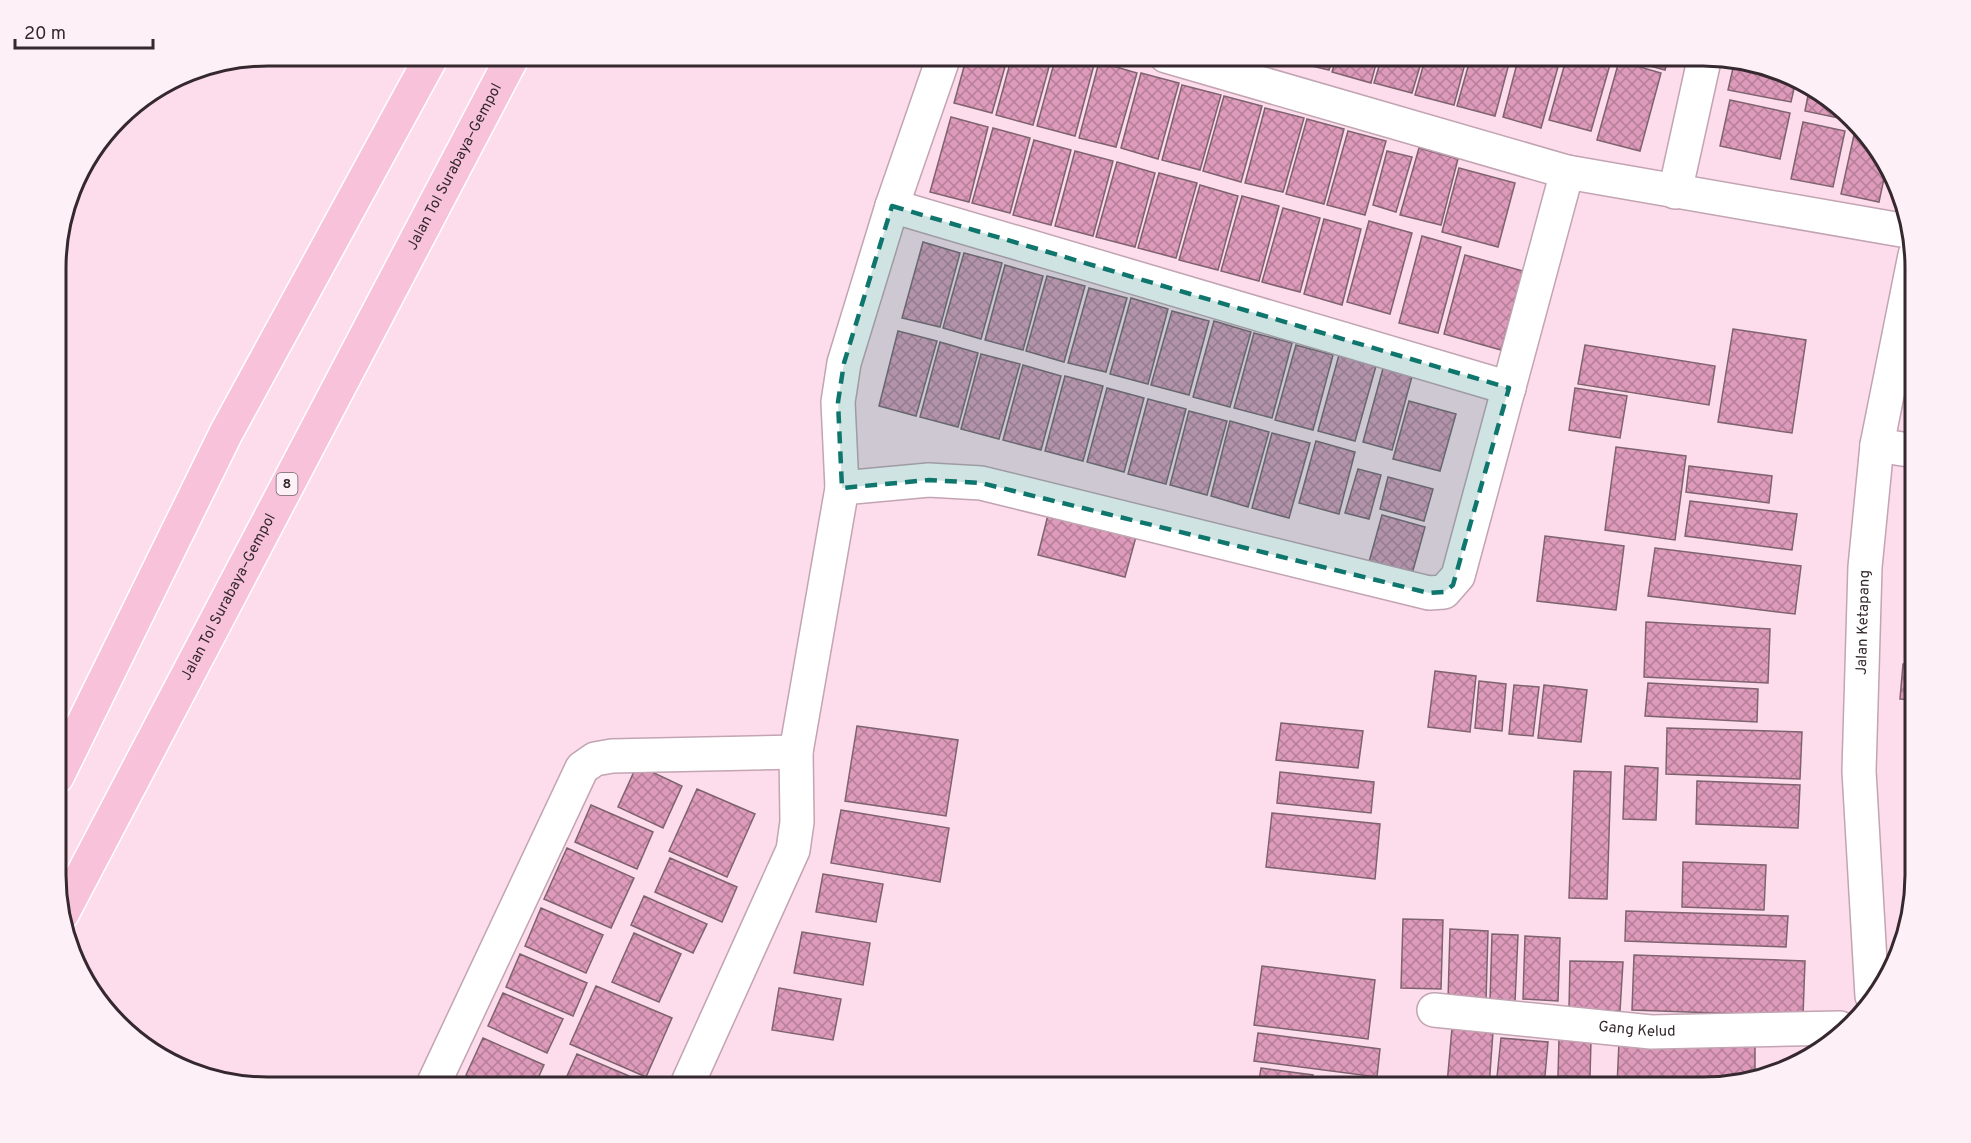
<svg xmlns="http://www.w3.org/2000/svg" width="1971" height="1143" font-family="Overpass,sans-serif">
<defs>
<pattern id="building-cross-hatch" width="8" height="8" patternUnits="userSpaceOnUse" patternTransform="scale(1.5)"><rect width="8" height="8" fill="#dd9aba"/><path d="M0 0l8 8M0 8l8-8" fill="none" stroke="#b47e98"/></pattern>
</defs>
<rect width="100%" height="100%" fill="#fdddeb"/>
<!-- building -->
<path fill="url(#building-cross-hatch)" stroke="#7e636f" stroke-width="1.5" d="M967 56H1008L992 113 954 103Z
M1012 56H1052L1033 125 996 115Z
M1056 56H1073L1095 61 1075 136 1037 126Z
M1273 56H1289L1288 60Z
M1293 56H1334L1329 70 1291 61Z
M1337 56H1378L1371 83 1332 72Z
M1382 56H1423L1412 93 1374 83Z
M1426 56H1467L1454 105 1415 95Z
M1471 56H1511L1495 116 1457 106Z
M1519 56H1561L1541 128 1503 117Z
M1567 56H1592L1611 61 1591 131 1549 120Z
M1613 56H1669L1665 70Z
M1619 61 1661 73 1640 151 1597 140Z
M1099 62 1137 73 1116 147 1079 138Z
M1734 64 1796 80 1791 102 1728 90Z
M1141 73 1179 83 1158 159 1121 148Z
M1182 85 1221 95 1200 170 1162 160Z
M1810 85 1848 120 1805 111Z
M1224 96 1262 106 1241 182 1203 171Z
M1730 100 1790 113 1780 159 1720 146Z
M1265 108 1304 118 1283 192 1245 183Z
M951 117 988 127 969 202 930 192Z
M1307 119 1344 129 1324 204 1286 194Z
M1803 122 1845 131 1833 187 1791 179Z
M993 128 1030 138 1010 213 972 203Z
M1348 131 1386 141 1365 215 1327 205Z
M1854 135 1867 138 1880 150 1886 169 1879 202 1841 194Z
M1034 140 1071 150 1051 225 1013 215Z
M1419 148 1458 159 1441 225 1400 215Z
M1075 151 1113 161 1093 236 1055 226Z
M1387 151 1412 157 1396 212 1373 205Z
M1117 162 1155 173 1135 247 1096 237Z
M1459 168 1515 183 1498 247 1442 232Z
M1159 173 1197 183 1176 258 1138 248Z
M1200 185 1238 196 1218 270 1179 260Z
M1242 196 1279 206 1259 281 1221 271Z
M1283 208 1320 218 1300 292 1262 282Z
M1324 219 1361 229 1342 305 1304 294Z
M1369 221 1412 233 1390 314 1347 302Z
M1422 236 1461 247 1438 333 1399 323Z
M923 242 960 253 940 327 902 318Z
M964 253 1002 263 981 339 943 328Z
M1465 255 1523 271 1501 350 1444 334Z
M1005 265 1043 276 1023 350 985 340Z
M1047 276 1085 286 1064 362 1026 351Z
M1089 288 1127 298 1106 372 1068 363Z
M1131 298 1168 309 1148 384 1110 374Z
M1172 311 1209 321 1189 395 1151 385Z
M1214 321 1251 332 1230 407 1193 397Z
M1733 329 1806 340 1792 433 1718 422Z
M898 331 937 341 916 416 879 406Z
M1254 333 1292 343 1272 418 1234 408Z
M940 342 978 353 958 427 920 417Z
M1296 345 1333 355 1313 430 1275 420Z
M1585 345 1715 366 1709 405 1578 384Z
M981 354 1020 364 999 439 961 429Z
M1915 354V388H1910Z
M1339 355 1376 366 1355 441 1318 431Z
M1385 361 1414 369 1392 450 1363 442Z
M1023 365 1061 376 1041 450 1003 440Z
M1065 376 1103 386 1083 461 1045 451Z
M1107 388 1144 398 1124 472 1087 462Z
M1575 388 1627 396 1620 438 1569 430Z
M1148 399 1186 409 1166 484 1128 474Z
M1409 401 1456 414 1440 471 1393 459Z
M1189 411 1227 421 1207 495 1170 485Z
M1230 421 1269 432 1248 507 1211 496Z
M1272 433 1310 443 1289 518 1252 508Z
M1316 441 1355 452 1339 514 1299 503Z
M1616 447 1686 456 1675 540 1605 530Z
M1689 466 1772 476 1769 503 1686 492Z
M1358 469 1381 475 1369 519 1345 513Z
M1388 477 1433 489 1424 521 1380 509Z
M1690 501 1797 514 1792 550 1685 536Z
M1049 511 1137 533 1125 577 1038 555Z
M1382 515 1425 527 1412 574 1369 562Z
M1545 536 1624 546 1616 610 1537 601Z
M1655 548 1801 566 1795 614 1648 596Z
M1646 622 1770 629 1768 683 1644 677Z
M1903 664 1915 665V700L1900 699Z
M1435 671 1476 676 1470 732 1428 727Z
M1479 681 1506 684 1502 731 1475 728Z
M1648 683 1758 689 1757 722 1645 716Z
M1514 685 1539 687 1533 736 1509 734Z
M1544 685 1587 690 1581 742 1538 738Z
M1281 723 1363 731 1358 768 1276 760Z
M857 726 958 740 946 816 845 801Z
M1667 728 1802 732 1800 779 1666 774Z
M637 765 682 786 663 828 618 807Z
M1625 766 1658 768 1656 820 1623 819Z
M1574 771 1611 772 1607 899 1569 898Z
M1280 772 1374 782 1371 813 1277 803Z
M1697 781 1800 785 1798 828 1696 824Z
M697 789 755 814 727 877 669 851Z
M591 805 653 832 637 869 575 842Z
M841 810 949 828 940 882 831 863Z
M1272 813 1380 824 1375 879 1266 867Z
M567 848 634 878 611 928 544 899Z
M670 858 737 887 722 922 655 892Z
M1683 862 1766 865 1764 910 1682 907Z
M823 874 883 884 876 922 816 912Z
M644 896 707 924 693 953 631 925Z
M541 908 603 935 586 973 525 946Z
M1626 911 1788 916 1786 947 1625 941Z
M1403 919 1443 920 1441 989 1401 988Z
M1450 929 1488 931 1486 1001 1448 1000Z
M802 932 870 943 863 985 794 973Z
M634 933 681 954 659 1002 612 982Z
M1492 934 1518 935 1515 1002 1490 1001Z
M1525 936 1560 938 1558 1001 1523 999Z
M520 954 587 983 573 1016 506 987Z
M1634 955 1805 961 1803 1016 1632 1010Z
M1570 961 1623 962 1620 1011 1569 1009Z
M1262 966 1375 980 1368 1039 1254 1025Z
M596 986 672 1018 646 1077 570 1044Z
M779 988 841 999 833 1040 772 1030Z
M503 993 563 1019 547 1053 488 1026Z
M1452 1028 1493 1032 1489 1087 1447 1084Z
M1258 1033 1380 1049 1377 1077 1254 1061Z
M483 1038 544 1065 534 1087H495L466 1075Z
M1501 1038 1548 1042 1544 1087H1496Z
M1559 1038 1591 1040 1590 1077 1558 1076Z
M1619 1042 1755 1046V1075L1716 1087 1617 1086Z
M577 1054 629 1076 624 1087H562Z
M1261 1068 1313 1075 1311 1087H1258Z
M1324 1077 1397 1087H1323Z"/>
<g fill="none" stroke-linecap="round" stroke-linejoin="round">
<!-- minor casing -->
<g stroke="#c2a4b2" stroke-width="36">
<g id="minor">
<path d="M944 56 892 206 844 363 838 402 842 488 929 480 981 483 1429 593 1444 592 1458 576 1567 172"/>
<path d="M1166 56 1567 172 1907 231"/>
<path d="M1675 192 1705 56"/>
<path d="M892 206 1509 388"/>
<path d="M1877 445 1915 451"/>
<path id="s1" d="M1434 1010 1651 1032 1840 1028"/>
<path d="M432 1087 582 768 595 759 612 756 796 752"/>
<path d="M686 1087 793 850 797 822 796 752 842 488"/>
</g>
</g>
<!-- tertiary casing -->
<g stroke="#c2a4b2" stroke-width="36">
<g id="tertiary">
<path id="s2" d="M1872 996 1859 771 1865 567 1877 445 1915 255"/>
</g>
</g>
<!-- motorway casing -->
<g stroke="#fff" stroke-width="36">
<g id="motorway">
<path d="M57 777 226 433 432 56"/>
<path id="s3" d="M62 914 513 56"/>
</g>
</g>
<!-- minor -->
<use href="#minor" stroke="#fff" stroke-width="33"/>
<!-- tertiary -->
<use href="#tertiary" stroke="#fff" stroke-width="33"/>
<!-- motorway -->
<use href="#motorway" stroke="#f7c2da" stroke-width="33"/>
</g>
<!-- marked area -->
<path fill="#0f766e" fill-opacity="0.2" stroke="#0f766e" stroke-width="4.5" stroke-dasharray="12 8" stroke-linejoin="round" d="M892 206 1509 388 1453 585 1444 592 1429 593 981 483 929 480 842 488 838 402 844 363Z"/>
<g text-anchor="middle" dominant-baseline="central" stroke-width="5" stroke-linejoin="round" paint-order="stroke">
<!-- shield labels -->
<rect fill="#fdf0f6" stroke="#71656b" stroke-width="1.5" x="276.5" y="473" width="21" height="22" rx="4.5"/>
<g font-size="14" font-weight="bold" fill="#35292f">
<text x="287" y="484">8</text>
</g>
<!-- street labels -->
<g font-size="15" fill="#35292f" stroke="#fdf0f6">
<text stroke="none"><textPath href="#s3" startOffset="844">Jalan Tol Surabaya–Gempol</textPath></text>
<text stroke="none"><textPath href="#s3" startOffset="358">Jalan Tol Surabaya–Gempol</textPath></text>
<text stroke="none"><textPath href="#s2" startOffset="374">Jalan Ketapang</textPath></text>
<text stroke="none"><textPath href="#s1" startOffset="204">Gang Kelud</textPath></text>
</g>
</g>
<!-- crop -->
<path d="M0 0H1971V1143H0ZM268 66H1703A202 202 0 0 1 1905 268V875A202 202 0 0 1 1703 1077H268A202 202 0 0 1 66 875V268A202 202 0 0 1 268 66Z" fill="#fdf0f6" fill-rule="evenodd"/>
<path fill="none" stroke="#35292f" stroke-width="3" d="M268 66H1703A202 202 0 0 1 1905 268V875A202 202 0 0 1 1703 1077H268A202 202 0 0 1 66 875V268A202 202 0 0 1 268 66Z"/>
<!-- scale -->
<path d="M15 39v9h138v-9" fill="none" stroke="#35292f" stroke-width="3"/>
<text x="24" y="39" font-size="18" fill="#35292f" stroke="#fdf0f6" stroke-width="4.5" paint-order="stroke">20 m</text>
</svg>
